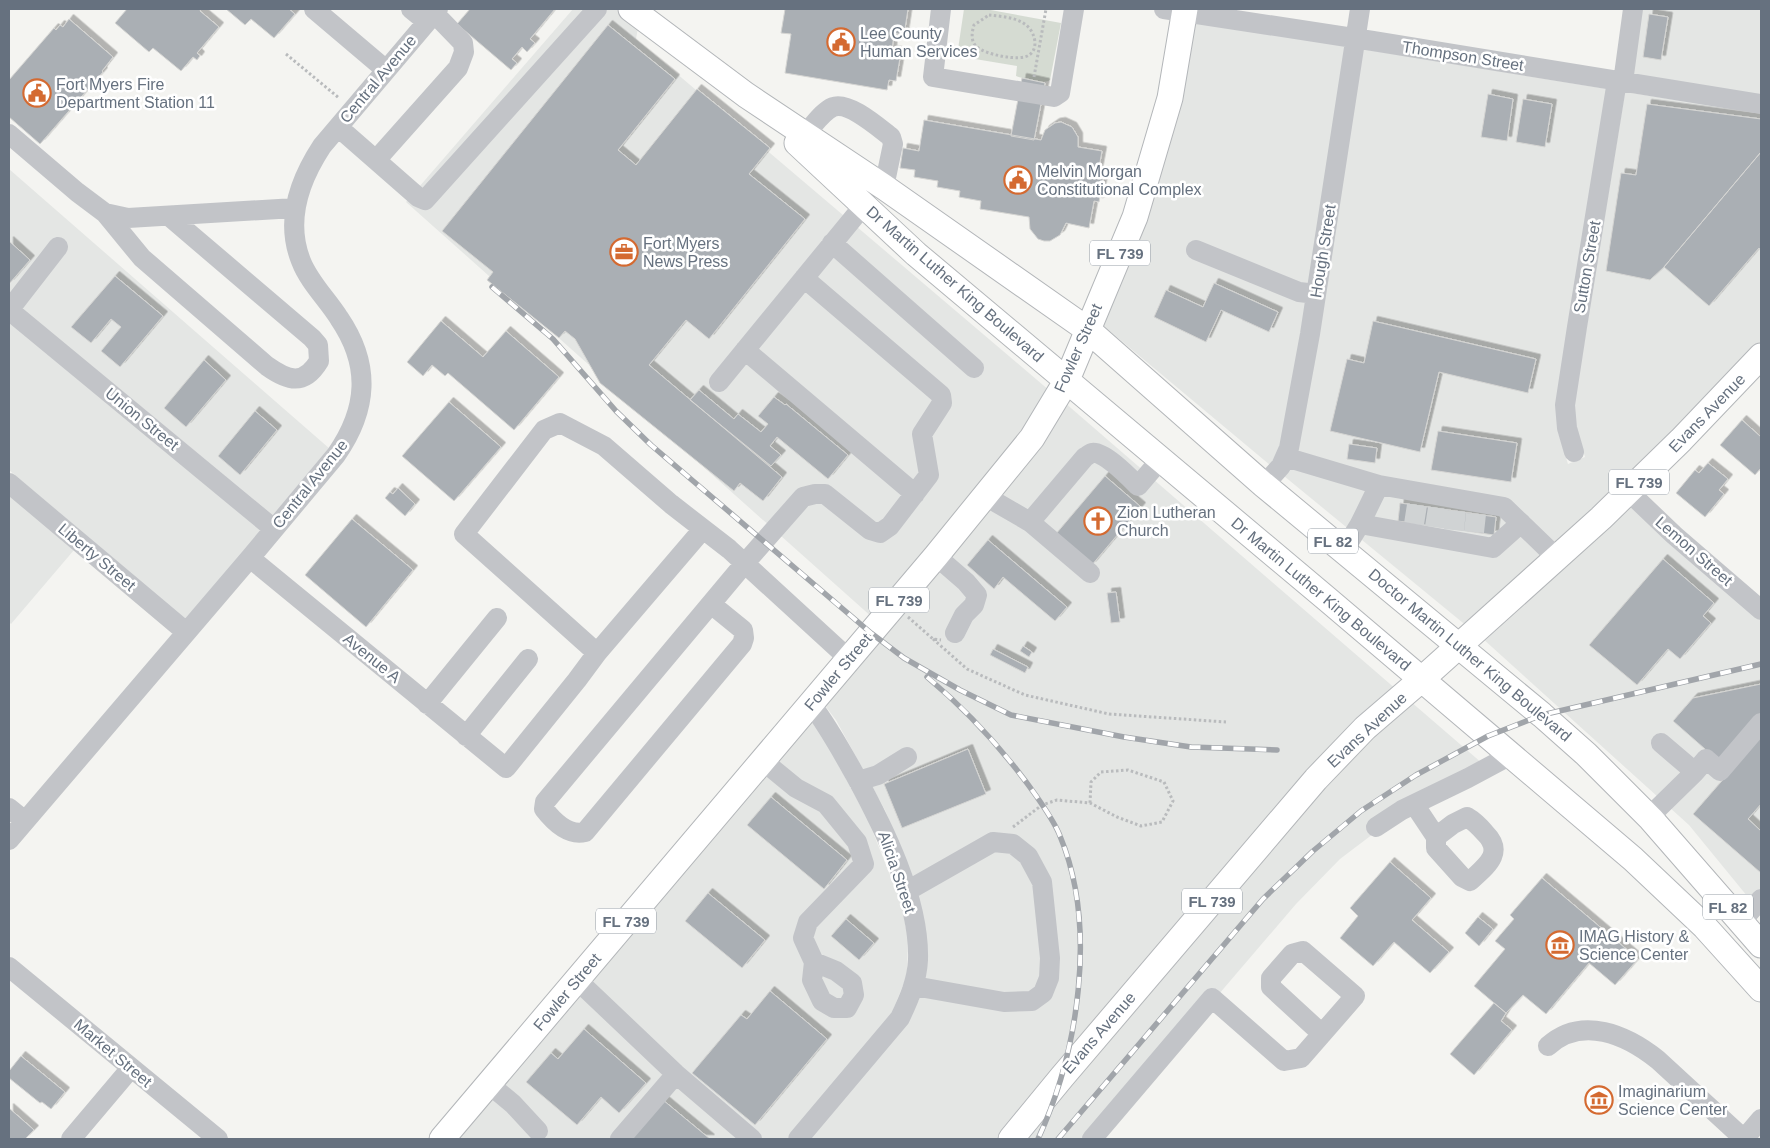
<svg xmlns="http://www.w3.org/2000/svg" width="1770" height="1148" font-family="Helvetica,sans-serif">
<defs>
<filter id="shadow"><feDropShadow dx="4.5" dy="-4.5" stdDeviation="0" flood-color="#0004"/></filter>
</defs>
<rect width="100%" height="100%" fill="#f4f4f1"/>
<!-- built -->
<path fill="#e4e6e4" d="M573 9H616L636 25 638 28 636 39 1050 391 1025 433 873 618 406 202Z
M1632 9H1761V95L1628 73Z
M1195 23 1346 46 1301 333 1281 446 1270 465 1100 323Z
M1363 49 1607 89 1558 432 1568 464 1585 457 1576 426 1574 404 1625 92 1761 113V343L1675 434 1468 627 1284 476Z
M9 169 330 449 274 516 9 298Z
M9 322 262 531 185 619 9 470Z
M1064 402 1397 690 999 1139H809L919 1000 902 851 885 810 836 720 823 703Z
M9 495 74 550 11 624 9 622Z
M1634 498 1761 608V913L1689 825 1482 638Z
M1410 701 1490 770 1373 834 1340 859 1296 904 1095 1139H1022L1323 785Z
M810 718 820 731 868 820 898 895 904 918 908 939 907 975 892 1013 876 1034 787 1139H454Z"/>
<!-- green -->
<path fill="#d5dbd2" d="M964 9H985L1061 23 1050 80C1042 85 1025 79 1016 76L1017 66 957 56Z"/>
<!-- building -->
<path fill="#aaafb4" stroke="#d5d5d3" filter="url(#shadow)" d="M127 9H201L200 11 219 27 197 53 200 56 197 60 193 57 181 71 153 48 149 52 115 23Z
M226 9H289L295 14 274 38 251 19 245 25Z
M470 9H555L530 39 535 43 527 52 522 47 512 59 517 63 511 70 457 24Z
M785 9H908L904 35 894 33 892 50 901 52 896 81 889 80 887 90 785 73 791 34 781 33Z
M1649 14 1668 17 1661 60 1643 57Z
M69 19 113 57 102 71 103 72 40 144 9 117V80L54 28 56 30 60 25 63 27Z
M608 25 675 79 618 150 636 165 697 89 770 148 749 174 805 219 709 339 686 320 649 365 782 477 763 501 740 483 734 491 600 383 575 339 565 331 559 338 487 280 493 272 442 231Z
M1022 78 1045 83 1034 140 1011 136Z
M1488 94 1513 99 1507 141 1481 137Z
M1523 99 1552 104 1545 147 1516 142Z
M1647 104 1761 119V152L1664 267 1650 280 1606 271 1621 173 1636 175Z
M924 120 1041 140 1045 130 1055 123 1061 122 1072 127 1078 137V147L1102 151 1097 178 1103 179 1099 202 1094 201 1089 228 1066 223 1060 235 1050 241H1044L1038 239 1030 229 1029 217 980 209 981 201 959 197 960 191 937 187 938 181 914 177 915 170 900 168 903 148 919 151Z
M1761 152V250L1759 248 1709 306 1664 267Z
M9 241 30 260 9 284Z
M115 276 163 316 120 367 101 351 121 327 111 319 91 343 71 327Z
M1214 283 1278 312 1269 332 1221 310 1206 342 1154 317 1166 290 1203 307Z
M441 321 483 357 506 331 559 377 514 430 448 373 445 376 432 365 423 376 407 362Z
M1373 321 1536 359 1528 393 1439 372 1420 452 1330 431 1347 359 1364 363Z
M204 360 226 380 186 427 164 408Z
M699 390 734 419 738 414 761 432 768 424 758 416 774 397 785 405 786 404 848 455 828 479 777 437 770 446 781 455 771 466 690 400Z
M449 402 501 447 454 501 402 456Z
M255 411 277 430 240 475 218 456Z
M1742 420 1761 437V468L1755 475 1720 445Z
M1438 431 1517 443 1511 482 1431 470Z
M1349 444 1377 448 1375 463 1347 459Z
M1708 463 1728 479 1719 490 1724 494 1705 517 1676 493 1695 470 1699 473Z
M1105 476 1141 507 1091 566 1055 535Z
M398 488 415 504 405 516 385 498 390 492 393 494Z
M1400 503 1496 517 1494 535 1398 521Z
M352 519 413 570 366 627 305 575Z
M988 540 1067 607 1055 621 1003 577 994 589 967 565Z
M1663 559 1714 603 1703 616 1711 623 1680 659 1668 649 1637 685 1589 645Z
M1116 592 1120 622 1111 623 1107 593Z
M1023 646 1032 652 1029 657 1020 651Z
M993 649 1028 667 1025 673 990 655Z
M1761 684V717L1721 763 1673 721 1693 698Z
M1761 736V804L1748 819 1761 831V873L1693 814Z
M968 749 986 794 902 828 884 784Z
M771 797 847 860 824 889 747 825Z
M1390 862 1431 898 1412 920 1449 952 1430 973 1394 942 1373 966 1340 938 1358 916 1350 908Z
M1542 878 1638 959 1615 985 1589 963 1546 1014 1523 995 1506 1013 1474 986 1505 949 1495 941 1514 919 1510 915Z
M708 893 765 940 742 968 685 921Z
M1478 917 1493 929 1479 946 1465 933Z
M846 919 874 943 859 960 831 936Z
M770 991 827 1039 755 1125 692 1073 741 1015 747 1019Z
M1494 1003 1506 1013 1501 1021 1512 1030 1474 1075 1450 1054Z
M584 1029 646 1083 619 1113 601 1097 577 1125 526 1082 551 1053 558 1059Z
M21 1056 65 1092 51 1109 42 1102 40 1103 9 1078V1071Z
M663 1100 710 1139H630Z
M9 1108 34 1130 25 1139H11L9 1137Z"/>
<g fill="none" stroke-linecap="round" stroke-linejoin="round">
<!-- minor-tunnel -->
<path stroke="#d0d3d4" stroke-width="20" stroke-dasharray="20 10" stroke-linecap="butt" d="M1414 524 1417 505
M1435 527 1438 508
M1454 530 1456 511
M1474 532 1476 514"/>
<!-- major casing -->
<g stroke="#b3b6b9" stroke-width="27">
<path id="major" d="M631 9 746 95 884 187 1088 330 1264 485 1542 715 1586 754 1651 819 1761 945
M797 143 916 254 1327 599 1633 859 1705 927 1761 989
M442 1139 936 556 1032 438 1067 380 1135 217 1170 98 1185 9
M1011 1139 1062 1077 1316 779 1365 728 1422 679 1601 518 1681 440 1761 356"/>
</g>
<!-- path -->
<path stroke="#b9bbbd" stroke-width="3" stroke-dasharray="2.5 2.5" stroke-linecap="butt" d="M989 15C1007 17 1032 18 1035 42 1035 47 1034 52 1029 55 1020 62 984 54 977 47 970 41 972 32 974 25Z
M286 54 339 98
M1034 77 1046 9
M908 617 933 639 941 640
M933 639 967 669 1025 695 1109 714 1226 722
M1013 827 1042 805 1057 800 1090 803 1117 817 1141 826 1162 822 1173 801 1164 782 1128 770 1101 772 1091 782 1090 803"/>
<!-- minor -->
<path stroke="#c2c4c8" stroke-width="20" d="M314 9 386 70
M411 9 427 22
M941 9 933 77 1054 97 1060 93 1074 9
M1164 9 1373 41 1761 104
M1623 82 1633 9
M338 127 418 197 425 200 597 9
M9 134 77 192 105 213 128 218 295 208
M805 134C813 126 823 111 833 107 849 101 879 128 891 137L893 144 884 187
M377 159 458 68 464 52 463 43 434 13
M105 213 142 258 267 366C288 381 304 386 319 361L318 345 312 338 170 217
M832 243 974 368
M58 247 9 310 274 529
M1196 250 1299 292 1316 294
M745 350 915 494
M719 382 864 205
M1574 452 1567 428 1565 405 1577 327 1617 81
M1285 457 1379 485
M9 483 186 632
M1264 485 1281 466 1289 448 1310 334 1360 9
M1629 492 1674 535 1761 610
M985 496 1030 522 1085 457C1088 456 1090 453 1092 453 1103 450 1130 478 1138 486L1161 459
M1030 522 1090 573
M1360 524 1493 548 1521 523
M1344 550 1360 524 1379 485 1504 507 1557 558
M936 556 966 582 977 595 974 605 964 615 955 633
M250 558 506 768 577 680 597 653 464 534 544 430 560 423 604 446 671 504 729 549 849 659
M711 604 743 630 744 638 742 644 585 832C568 836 554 822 544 809L545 802 745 563 803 497 815 494H825L870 530 880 533 890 526 929 475 922 434 942 403 941 395 804 278
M597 653 703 529
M427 704 497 618
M466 736 528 659
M763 761 796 788 826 804 857 842 864 864 808 922 803 938 814 962 812 980 822 1001 834 1008H847L854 995 852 983 836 971 814 962
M1695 772 1706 759 1720 771 1761 723
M858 781 878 775 907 757
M1414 804 1436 837V848L1462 877 1470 881C1486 866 1505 853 1485 833 1479 826 1474 821 1467 817L1453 824 1436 837
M9 808 25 821
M1649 817 1695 772 1661 743
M1376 827 1402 810 1468 778 1511 755
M9 840 250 558 336 455C368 409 371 365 339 318 327 299 309 282 301 261 285 221 299 181 322 146L438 9
M907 891 993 842 1013 844 1028 856 1042 882 1050 958 1049 978 1043 993 1032 1001 1004 1002 914 986
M1741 922 1761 899
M9 967 218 1139
M577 980 676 1074 752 1139
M1548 1046C1582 1015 1627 1035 1658 1060L1744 1139
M489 1084 513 1104 538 1131
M71 1139 131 1068
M620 1139 676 1074
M798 1139 900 1018C909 999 917 981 918 960 920 900 883 826 855 775 841 750 828 726 811 704
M1092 1139 1212 998 1284 1061 1301 1058 1355 996 1303 951 1292 954 1271 978V987L1322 1034
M1744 1139 1761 1119"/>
<!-- major -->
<use href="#major" stroke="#fff" stroke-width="25"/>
<!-- rail casing -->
<g stroke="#a1a5aa" stroke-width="5.5">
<path id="rail" d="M492 287 553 339 616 411 651 445 871 633 904 658 960 690 1011 715 1124 737 1191 747 1277 750
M927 677C969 712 1006 753 1037 797 1045 809 1055 823 1060 836 1098 927 1078 1053 1038 1139
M1058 1139 1263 899 1313 851 1361 811 1416 775 1488 736 1542 715 1761 664"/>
</g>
<!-- rail -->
<use href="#rail" stroke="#fff" stroke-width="4" stroke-dasharray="11" stroke-linecap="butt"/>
</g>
<!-- icons -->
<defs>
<g id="civic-ring" transform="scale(1.4375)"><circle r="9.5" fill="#fff" stroke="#d46a31" stroke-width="1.5"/><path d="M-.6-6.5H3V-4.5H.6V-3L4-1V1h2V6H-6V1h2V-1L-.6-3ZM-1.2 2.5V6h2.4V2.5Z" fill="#d46a31"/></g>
<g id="office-ring" transform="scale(1.4375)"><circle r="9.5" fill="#fff" stroke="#d46a31" stroke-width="1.5"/><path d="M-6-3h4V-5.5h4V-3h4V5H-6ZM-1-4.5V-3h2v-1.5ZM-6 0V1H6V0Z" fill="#d46a31"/></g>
<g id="church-ring" transform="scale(1.4375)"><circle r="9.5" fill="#fff" stroke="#d46a31" stroke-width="1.5"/><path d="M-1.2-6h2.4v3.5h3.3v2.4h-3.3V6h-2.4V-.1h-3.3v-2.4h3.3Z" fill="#d46a31"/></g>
<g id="museum-ring" transform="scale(1.4375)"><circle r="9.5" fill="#fff" stroke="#d46a31" stroke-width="1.5"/><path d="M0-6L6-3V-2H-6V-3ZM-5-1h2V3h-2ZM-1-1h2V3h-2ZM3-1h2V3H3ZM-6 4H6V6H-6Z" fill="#d46a31"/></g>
</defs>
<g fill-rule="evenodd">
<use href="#civic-ring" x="841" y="42"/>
<use href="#civic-ring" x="37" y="93"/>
<use href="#civic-ring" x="1018" y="180"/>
<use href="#office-ring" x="624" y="252"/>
<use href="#church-ring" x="1098" y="521"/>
<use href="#museum-ring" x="1560" y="945"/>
<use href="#museum-ring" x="1599" y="1100"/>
</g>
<g text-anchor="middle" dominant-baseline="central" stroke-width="5" stroke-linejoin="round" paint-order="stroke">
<!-- shield labels -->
<g fill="#fff" stroke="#949ca5" stroke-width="1">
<rect x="1090" y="240.5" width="60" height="25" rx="4"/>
<rect x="1609" y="469.5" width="60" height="25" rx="4"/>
<rect x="1308" y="528.5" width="50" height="25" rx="4"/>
<rect x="869" y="587.5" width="60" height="25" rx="4"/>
<rect x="1182" y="888.5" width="60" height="25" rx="4"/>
<rect x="1703" y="894.5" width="50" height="25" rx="4"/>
<rect x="596" y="908.5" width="60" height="25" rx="4"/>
</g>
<g font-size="15" font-weight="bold" fill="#66717f">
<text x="1120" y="253">FL 739</text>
<text x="1639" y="482">FL 739</text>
<text x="1333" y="541">FL 82</text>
<text x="899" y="600">FL 739</text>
<text x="1212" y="901">FL 739</text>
<text x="1728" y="907">FL 82</text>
<text x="626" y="921">FL 739</text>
</g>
<!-- poi labels -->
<g font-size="16" fill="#66717f" stroke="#fff" text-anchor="start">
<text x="860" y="33">Lee County<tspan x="860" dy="18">Human Services</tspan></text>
<text x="56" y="84">Fort Myers Fire<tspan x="56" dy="18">Department Station 11</tspan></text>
<text x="1037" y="171">Melvin Morgan<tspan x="1037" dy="18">Constitutional Complex</tspan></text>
<text x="643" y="243">Fort Myers<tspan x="643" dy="18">News Press</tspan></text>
<text x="1117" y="512">Zion Lutheran<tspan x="1117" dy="18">Church</tspan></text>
<text x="1579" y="936">IMAG History &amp;<tspan x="1579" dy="18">Science Center</tspan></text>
<text x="1618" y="1091">Imaginarium<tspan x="1618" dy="18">Science Center</tspan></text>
</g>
<!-- street labels -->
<g font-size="16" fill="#66717f" stroke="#fff">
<text transform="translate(1463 56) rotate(9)">Thompson Street</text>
<text transform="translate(378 79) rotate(-50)">Central Avenue</text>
<text transform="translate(1323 251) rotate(-81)">Hough Street</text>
<text transform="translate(1587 267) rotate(-80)">Sutton Street</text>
<text transform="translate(955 284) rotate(41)">Dr Martin Luther King Boulevard</text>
<text transform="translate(1078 348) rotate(-66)">Fowler Street</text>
<text transform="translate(1707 413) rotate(-46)">Evans Avenue</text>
<text transform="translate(142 419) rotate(39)">Union Street</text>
<text transform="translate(310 484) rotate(-51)">Central Avenue</text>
<text transform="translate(1694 551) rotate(41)">Lemon Street</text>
<text transform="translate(97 557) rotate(40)">Liberty Street</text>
<text transform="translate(1321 594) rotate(40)">Dr Martin Luther King Boulevard</text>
<text transform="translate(1470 655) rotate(40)">Doctor Martin Luther King Boulevard</text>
<text transform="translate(372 658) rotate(39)">Avenue A</text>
<text transform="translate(838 672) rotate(-50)">Fowler Street</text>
<text transform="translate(1367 730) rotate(-43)">Evans Avenue</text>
<text transform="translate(897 872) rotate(71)">Alicia Street</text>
<text transform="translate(567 992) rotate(-50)">Fowler Street</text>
<text transform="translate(1099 1033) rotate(-49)">Evans Avenue</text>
<text transform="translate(113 1053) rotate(40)">Market Street</text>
</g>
</g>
<!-- border -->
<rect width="1770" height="1148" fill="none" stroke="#66717f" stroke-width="20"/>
</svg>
